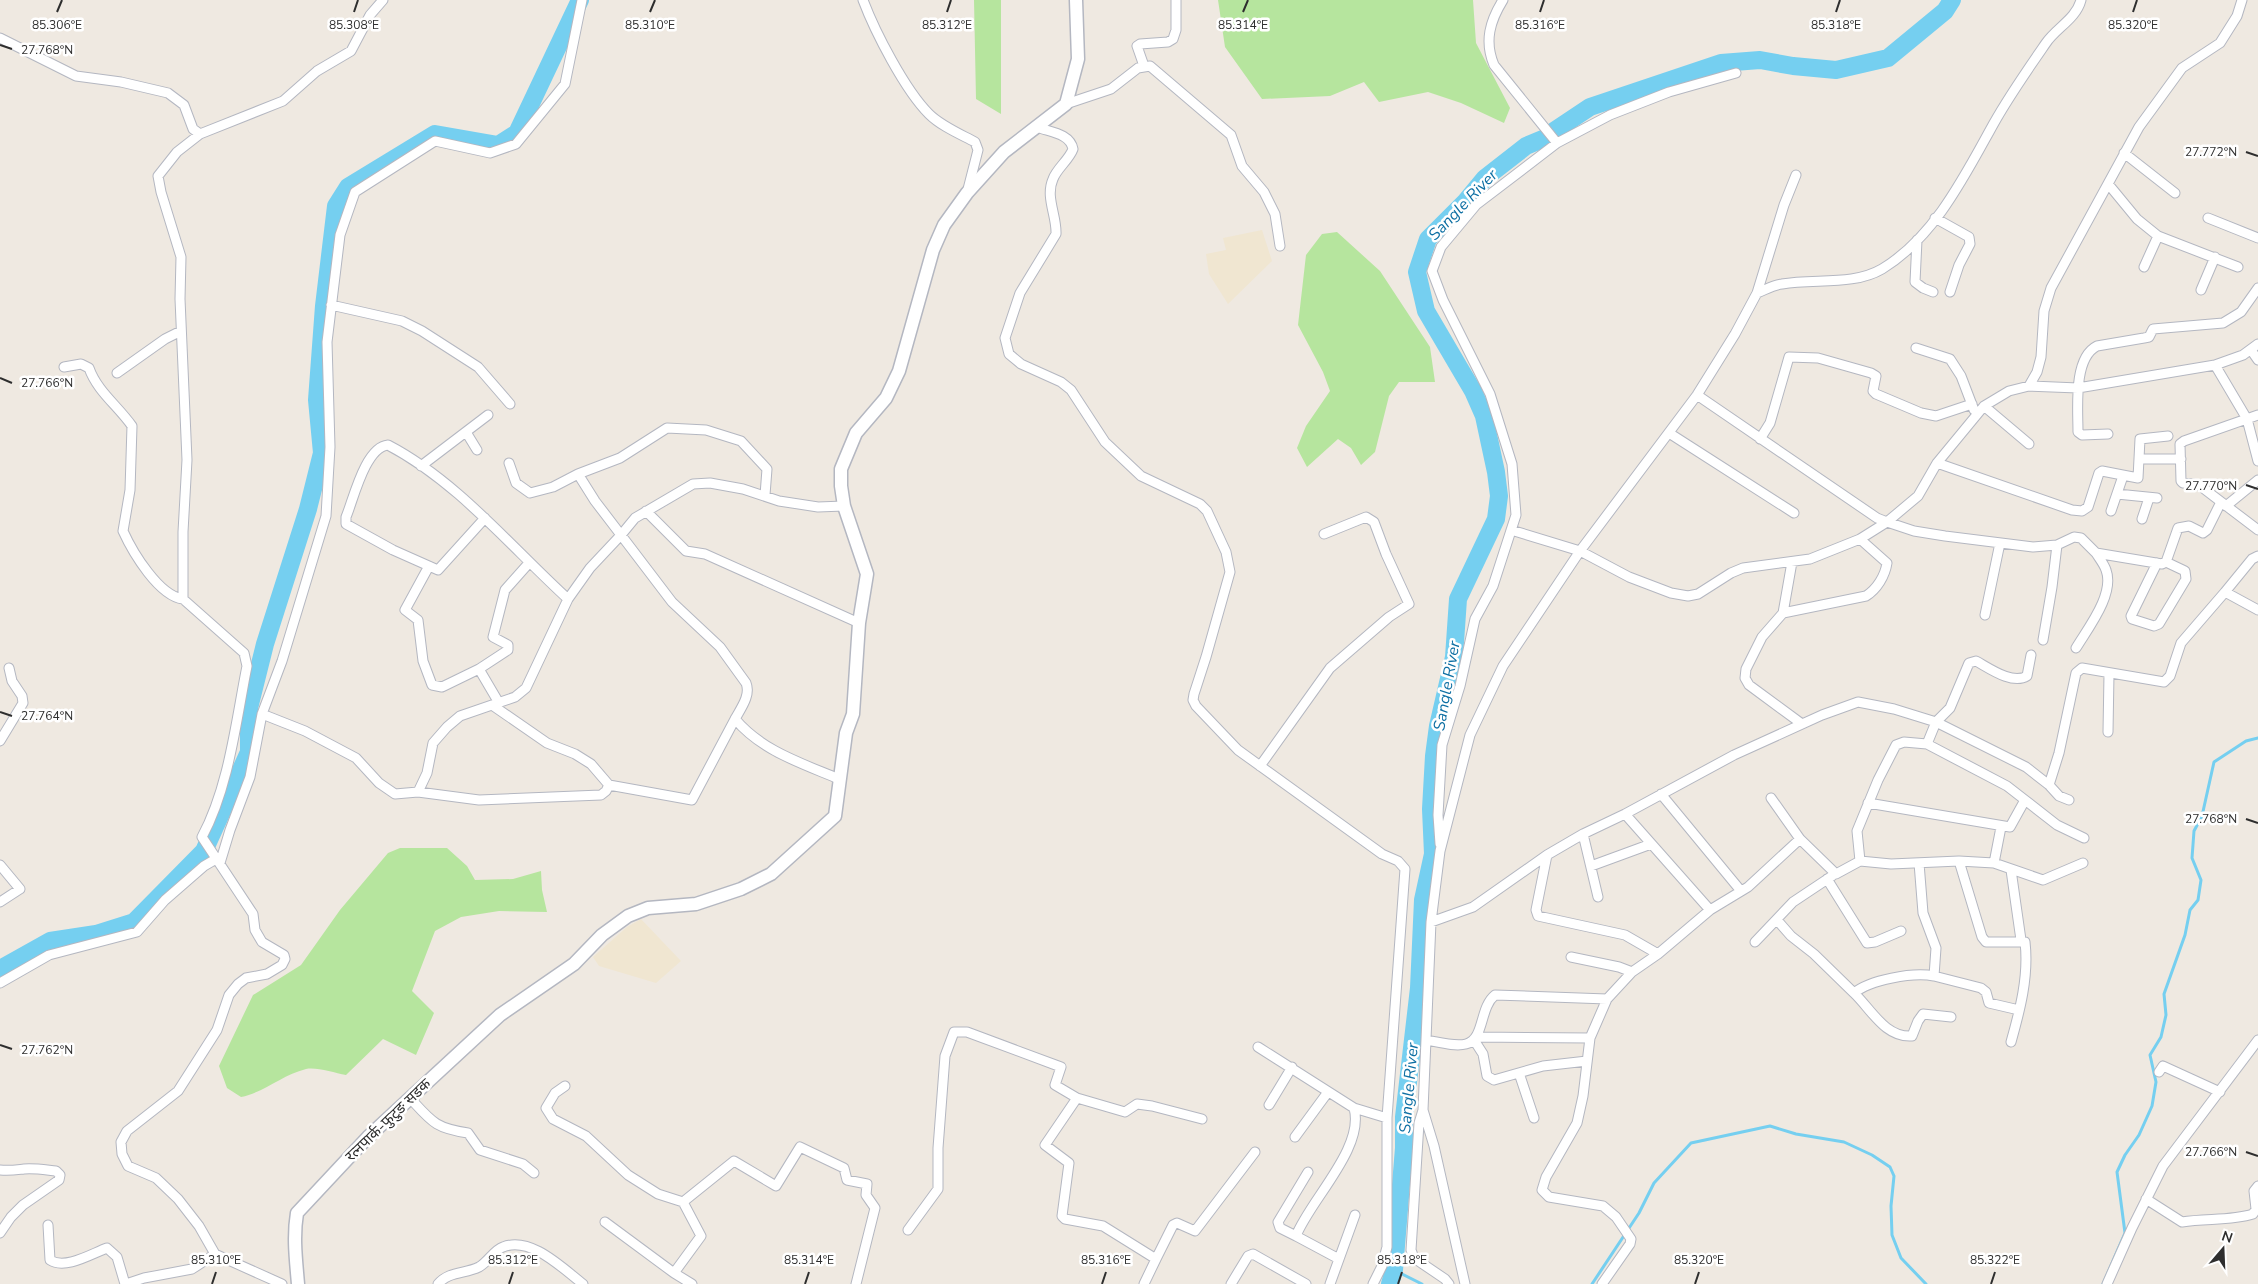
<svg xmlns="http://www.w3.org/2000/svg" width="2258" height="1284" font-family="'Nunito Sans','Noto Sans Devanagari',sans-serif">
<rect width="100%" height="100%" fill="#efe9e1"/>
<!-- education -->
<path fill="#f0e6d1" d="M1262 230 1272 261 1228 304 1209 274 1206 254 1226 250 1223 238Z
M641 919 681 961 656 983 599 966 593 957 627 927Z"/>
<!-- green -->
<path fill="#b6e59e" d="M974 0H1001V114L976 99Z
M1218 0H1473L1476 43 1510 108 1504 123 1461 103 1428 92 1379 102 1364 82 1330 96 1262 99 1225 47Z
M1337 232 1380 271 1430 347 1435 382H1399L1389 396 1375 452 1361 465 1351 448 1338 439 1307 467 1297 448 1306 426 1330 391 1323 372 1298 325 1306 255 1322 234Z
M400 848H447L467 866 475 880 513 879 541 871 542 890 547 912 499 911 461 917 435 931 412 991 434 1013 416 1055 383 1039 346 1075C334 1073 317 1067 306 1069 282 1075 265 1092 241 1097L227 1088 219 1066 253 995 301 965 340 910 388 853Z"/>
<g fill="none" stroke-linecap="round" stroke-linejoin="round">
<!-- stream -->
<path stroke="#75cff0" stroke-width="3" d="M1394 1270 1422 1284
M1592 1284 1639 1213 1654 1183 1691 1143 1770 1126 1796 1134 1844 1142 1872 1155 1890 1167 1894 1176 1891 1206 1892 1235 1901 1258 1926 1284
M2103 1284 2125 1233 2117 1172 2125 1155 2139 1135 2152 1106 2156 1082 2150 1055 2161 1037 2166 1015 2164 994 2185 935 2190 910 2198 900 2201 880 2192 858 2194 831 2202 816 2214 762 2246 741 2258 738"/>
<!-- river -->
<path stroke="#75cff0" stroke-width="18" d="M1554 131 1590 107 1721 63 1760 60 1793 66 1836 70 1888 58 1945 11 1952 0
M0 969 50 941 96 934 134 922 204 851 249 752V708L265 644 308 509 322 453 317 400 324 306 336 206 348 187 435 134 498 145 517 133 580 0
M1390 1284 1394 1270 1404 1148V1117L1419 988 1423 900 1433 854 1431 809 1434 756 1438 726 1454 657 1458 599 1496 519 1499 496 1496 472 1484 416 1473 391 1426 311 1417 272 1428 239 1466 201 1485 178 1526 146 1545 138"/>
<!-- street casing -->
<g stroke="#b4b7c1" stroke-width="11">
<path id="street" d="M863 0C875 32 905 90 929 114 941 126 960 134 975 142L978 150 967 193
M1503 0C1490 21 1484 41 1494 65L1557 143
M0 38 76 76 121 82 168 93 184 105 193 129 200 134
M1144 66 1137 46 1140 44 1168 42 1173 39 1176 30V0
M1066 104 1111 89 1138 68 1150 66 1231 135 1242 166 1264 192 1275 214 1280 246
M1037 127C1049 132 1070 133 1073 149 1069 160 1057 168 1053 179 1045 197 1057 216 1056 234L1020 293 1005 338 1009 354 1021 364 1061 382 1071 390 1105 442 1141 476 1200 504 1207 511 1226 552 1230 572 1206 657 1194 694 1193 700 1196 706 1238 750 1382 854 1398 861 1405 869 1387 1118V1247L1382 1266 1373 1284
M2124 153 2175 193
M2109 185 2137 219 2158 236 2238 267
M1935 218 1969 237 1970 244 1959 265 1950 292
M2208 218 2258 238
M1917 240 1915 282 1923 288 1933 292
M2144 267 2158 236
M2201 290 2215 257
M1757 293 1784 205 1796 175
M331 305 402 321 422 331 478 367 510 404
M1916 348 1950 359 1961 376 1974 410
M2251 350 2258 360
M2215 365 2247 419 2258 461
M64 367 81 364 89 368C97 391 118 406 132 426L130 490 123 531C133 553 159 596 183 599
M117 373 165 339 181 331
M2029 386 2037 372 2041 357 2044 311 2051 288 2139 127 2182 68 2220 43 2237 16 2242 0
M1697 395 1877 518 1887 522 1914 531 1945 536 2033 547 2057 545 2074 537 2081 538 2096 553 2162 564 2166 562 2178 528 2189 526 2203 533 2207 530 2221 502
M1984 406 2029 444
M2258 415 2184 441 2180 444 2181 481 2183 483 2199 485 2258 530
M466 432 477 450
M1669 433 1794 513
M2108 434 2082 435 2078 432C2078 408 2073 358 2097 346L2144 338 2149 337 2153 329 2223 323 2241 312 2258 288
M1760 439 1770 423 1789 357 1818 358 1871 373 1876 376 1873 391 1876 394 1921 413 1936 416 1972 404
M2139 459H2181
M509 463 516 483 530 493 553 487 578 474 595 501 621 535 635 518 693 484 710 483 743 489 779 501 818 507 844 506
M1937 463 2072 510 2082 511 2088 507 2099 473 2102 471 2138 478 2140 439 2168 436
M421 466 488 415
M578 474 620 458 667 428 706 430 741 441 767 469 765 495
M2117 494 2157 498
M2226 506 2258 480
M646 511 686 551 705 554 859 623
M2111 511 2123 476
M485 518 438 570 393 550 346 524V517C353 501 365 447 388 445 457 481 511 547 568 599
M2142 519 2149 498
M1511 530 1580 551 1629 577 1671 593 1688 596 1698 594 1731 573 1743 568 1810 559 1860 539 1887 522 1918 496 1937 463 1984 406 2009 391 2029 386 2078 388 2215 365 2243 355 2258 344
M1792 562 1783 613 1762 637 1746 669 1745 678 1749 685 1802 724
M2157 563 2131 616 2132 619 2154 626 2159 624 2186 579 2185 571 2166 562
M429 566 405 610 418 620 423 661 432 685 442 687 479 669 508 650V645L493 637 505 590 529 563
M2225 592 2252 559 2258 556
M1783 613 1866 596C1877 589 1885 576 1887 563L1860 539
M1985 615 2000 543
M2043 640 2052 587 2057 545
M2076 648C2088 628 2115 594 2106 570 2104 564 2099 558 2096 553
M479 669 499 703
M492 705 547 743 575 754 591 764 609 785
M262 714 305 731 356 758 379 783 395 794 418 792 479 800 601 795 606 791 609 785 692 800 735 719
M2108 732 2109 674
M0 741 23 703 22 696 12 681 9 668
M1927 744 2007 786 2025 800
M1260 766 1330 668 1389 617 1409 604 1386 554 1374 522 1366 517 1324 534
M2049 785 2059 753 2076 673 2082 668 2164 682 2170 676 2181 643 2225 592 2258 610
M418 792 427 773 433 743 447 727 460 716 515 697 526 688 568 599 590 568 621 535 672 602 720 647 746 683C751 695 741 708 735 719 762 751 801 763 839 779
M1661 794 1741 891
M1771 798 1800 839
M1868 803 2010 827 2025 800 2057 825 2084 838
M1625 814 1710 910
M1583 834 1598 897
M1440 844 1438 815 1442 745 1460 686 1475 619 1493 586 1516 515 1512 464 1490 394 1443 300 1432 271 1441 247 1476 205 1557 143 1610 115 1669 92 1736 73
M1547 855 1536 910 1538 916 1625 935 1658 954
M1860 861 1891 864 1959 861 1994 863 2043 880 2083 863
M1959 861 1982 937 1986 942H2025C2029 976 2020 1010 2011 1042
M220 863 230 830 250 777 262 714 282 661 326 516 330 447 327 342 340 235 355 192 435 141 490 153 516 144 565 84 582 0
M1994 863 2001 827
M0 865 20 889 0 902
M1591 866 1651 844
M2011 870 2021 940
M1827 879 1867 943 1875 942 1901 931
M1777 920 1791 936 1814 954 1854 993C1870 980 1912 972 1934 976L1936 948 1923 913 1919 863
M1431 922 1473 907 1547 855 1583 834 1625 814 1734 755 1822 715 1858 702 1894 709 1936 722 1950 708 1969 663 1976 661C1989 668 2012 685 2027 676L2031 655
M1755 942 1793 902 1832 876
M1571 957 1619 967 1632 972
M1934 976 1981 988 1986 992 1989 1003 2019 1010
M0 983 49 955 137 932 165 900 204 866 216 859
M1854 993C1871 1009 1885 1038 1912 1036L1918 1021 1923 1014 1951 1017
M1477 1037 1590 1038
M1426 1040C1438 1042 1455 1047 1466 1044 1485 1039 1479 1008 1495 995L1607 999
M1474 1040 1483 1054 1487 1076 1494 1080 1543 1066 1587 1061
M1258 1047 1354 1108 1387 1118
M2159 1072 2163 1066 2220 1092
M1519 1073 1534 1118
M565 1086 555 1093 546 1108 553 1119 586 1136 628 1175 658 1194 683 1202
M410 1098C432 1122 435 1128 468 1133L480 1150 523 1164 534 1173
M1077 1098 1125 1112 1137 1104 1152 1106 1202 1119
M1269 1105 1292 1067
M1423 1110 1419 1123 1411 1250 1414 1258 1445 1279 1449 1284
M1295 1137 1328 1092
M0 1170C9 1171 15 1170 24 1169 34 1168 46 1170 56 1171L60 1175 59 1180 23 1205 11 1217 0 1233
M2146 1199 2182 1222C2206 1218 2231 1221 2253 1214L2256 1209 2254 1191 2258 1186
M605 1222 674 1273 701 1236 683 1202 734 1161 776 1186 800 1147 844 1168 847 1180 867 1184 866 1195 875 1208 856 1284
M48 1225 50 1260C65 1270 91 1254 107 1248L117 1257 125 1284
M908 1230 938 1189V1148L945 1056 954 1032H967L1061 1067 1055 1085 1077 1098 1045 1145 1069 1163 1062 1216 1065 1219 1103 1226 1156 1259 1144 1284
M1296 1236 1280 1228 1278 1222 1308 1172
M1156 1259 1173 1225 1177 1223 1195 1231 1255 1152
M1339 1259 1296 1236C1310 1200 1365 1148 1354 1108
M674 1273 692 1284
M126 1284 144 1278 192 1269 215 1254
M282 1284 215 1254 199 1226 178 1199 156 1178 128 1166 122 1154 121 1142 127 1131 178 1091 217 1030 229 995 238 984 246 978 267 974 282 965 285 959 284 955 262 942 255 930 253 914 202 837C229 787 236 721 247 666L244 653 183 599V532L187 460 180 299 181 257 161 192 158 176 177 152 200 134 283 101 317 71 351 51 370 15 383 0
M438 1284C449 1271 465 1274 479 1267 488 1262 494 1250 503 1247 531 1236 562 1268 583 1284
M1231 1284 1248 1256 1253 1254 1306 1284
M1330 1284 1355 1215
M1465 1284 1434 1146 1423 1110 1431 922 1440 851 1470 735 1503 666 1580 551 1697 395 1735 334 1757 293C1765 290 1773 285 1782 284 1814 278 1853 286 1882 269 1935 237 1965 175 1994 123 2009 96 2028 69 2046 43 2056 28 2076 19 2081 0
M1602 1284 1630 1244 1631 1239 1616 1217 1603 1206 1549 1197 1542 1190 1546 1177 1577 1123 1583 1096 1590 1038 1607 999 1632 972 1658 954 1710 910 1748 887 1800 839 1836 874 1860 861 1857 831 1878 780 1896 745 1904 742 1927 744 1936 722 2026 767 2049 785 2059 796 2069 800
M2107 1284 2132 1228 2163 1166 2258 1040"/>
</g>
<!-- secondary casing -->
<g stroke="#b4b7c1" stroke-width="15">
<path id="secondary" d="M298 1284C296 1260 293 1237 297 1213L368 1137 500 1015 574 964 602 935 628 916 648 908 696 904 741 889 771 874 835 816 846 733 853 714 859 623 867 574 844 506 841 486V469L856 433 886 398 899 371 933 250 944 225 967 193 1004 152 1066 104 1078 59 1076 0"/>
</g>
<!-- street -->
<use href="#street" stroke="#fff" stroke-width="9"/>
<!-- secondary -->
<use href="#secondary" stroke="#fff" stroke-width="12"/>
</g>
<!-- ticks -->
<path fill="none" stroke="#2e2e2e" stroke-width="2" d="M57 12 62 0M354 12 358 0M650 12 655 0M947 12 951 0M1243 12 1248 0M1540 12 1544 0M1836 12 1840 0M2133 12 2137 0M0 45 12 49M2246 152 2258 156M0 378 12 383M2246 485 2258 489M0 712 12 716M2246 819 2258 823M0 1045 12 1049M2246 1152 2258 1156M212 1284 216 1272M509 1284 513 1272M805 1284 809 1272M1102 1284 1106 1272M1398 1284 1402 1272M1695 1284 1699 1272M1991 1284 1995 1272"/>
<g text-anchor="middle" dominant-baseline="central" stroke-width="5" stroke-linejoin="round" paint-order="stroke">
<!-- street labels -->
<g font-size="15" fill="#2e2e2e" stroke="#fff">
<text transform="translate(388 1120) rotate(-44)">रत्नपार्क-फुटुङ सडक</text>
</g>
<!-- water labels -->
<g font-size="16" font-style="italic" fill="#0d6fa3" stroke="#fff">
<text transform="translate(1463 205) rotate(-46)">Sangle River</text>
<text transform="translate(1447 686) rotate(-80)">Sangle River</text>
<text transform="translate(1409 1088) rotate(-85)">Sangle River</text>
</g>
</g>
<g font-size="12" text-anchor="middle" fill="#2e2e2e" stroke="#fff" stroke-width="5" stroke-linejoin="round" paint-order="stroke">
<text x="650" y="29">85.310°E</text>
<text x="947" y="29">85.312°E</text>
<text x="1243" y="29">85.314°E</text>
<text x="1540" y="29">85.316°E</text>
<text x="1836" y="29">85.318°E</text>
<text x="2133" y="29">85.320°E</text>
<text x="57" y="29">85.306°E</text>
<text x="354" y="29">85.308°E</text>
<text x="47" y="54">27.768°N</text>
<text x="2211" y="156">27.772°N</text>
<text x="47" y="387">27.766°N</text>
<text x="2211" y="490">27.770°N</text>
<text x="47" y="720">27.764°N</text>
<text x="2211" y="823">27.768°N</text>
<text x="47" y="1054">27.762°N</text>
<text x="2211" y="1156">27.766°N</text>
<text x="216" y="1264">85.310°E</text>
<text x="513" y="1264">85.312°E</text>
<text x="809" y="1264">85.314°E</text>
<text x="1106" y="1264">85.316°E</text>
<text x="1402" y="1264">85.318°E</text>
<text x="1699" y="1264">85.320°E</text>
<text x="1995" y="1264">85.322°E</text>
</g>
<!-- north arrow -->
<g transform="translate(2223 1249) rotate(19)" stroke="#ffffff" stroke-width="4" paint-order="stroke">
<path d="M0-4L9 19L0 12L-9 19Z" fill="#2e2e2e"/>
<text y="-8" font-size="14" font-weight="bold" text-anchor="middle" fill="#2e2e2e">N</text>
</g>
</svg>
